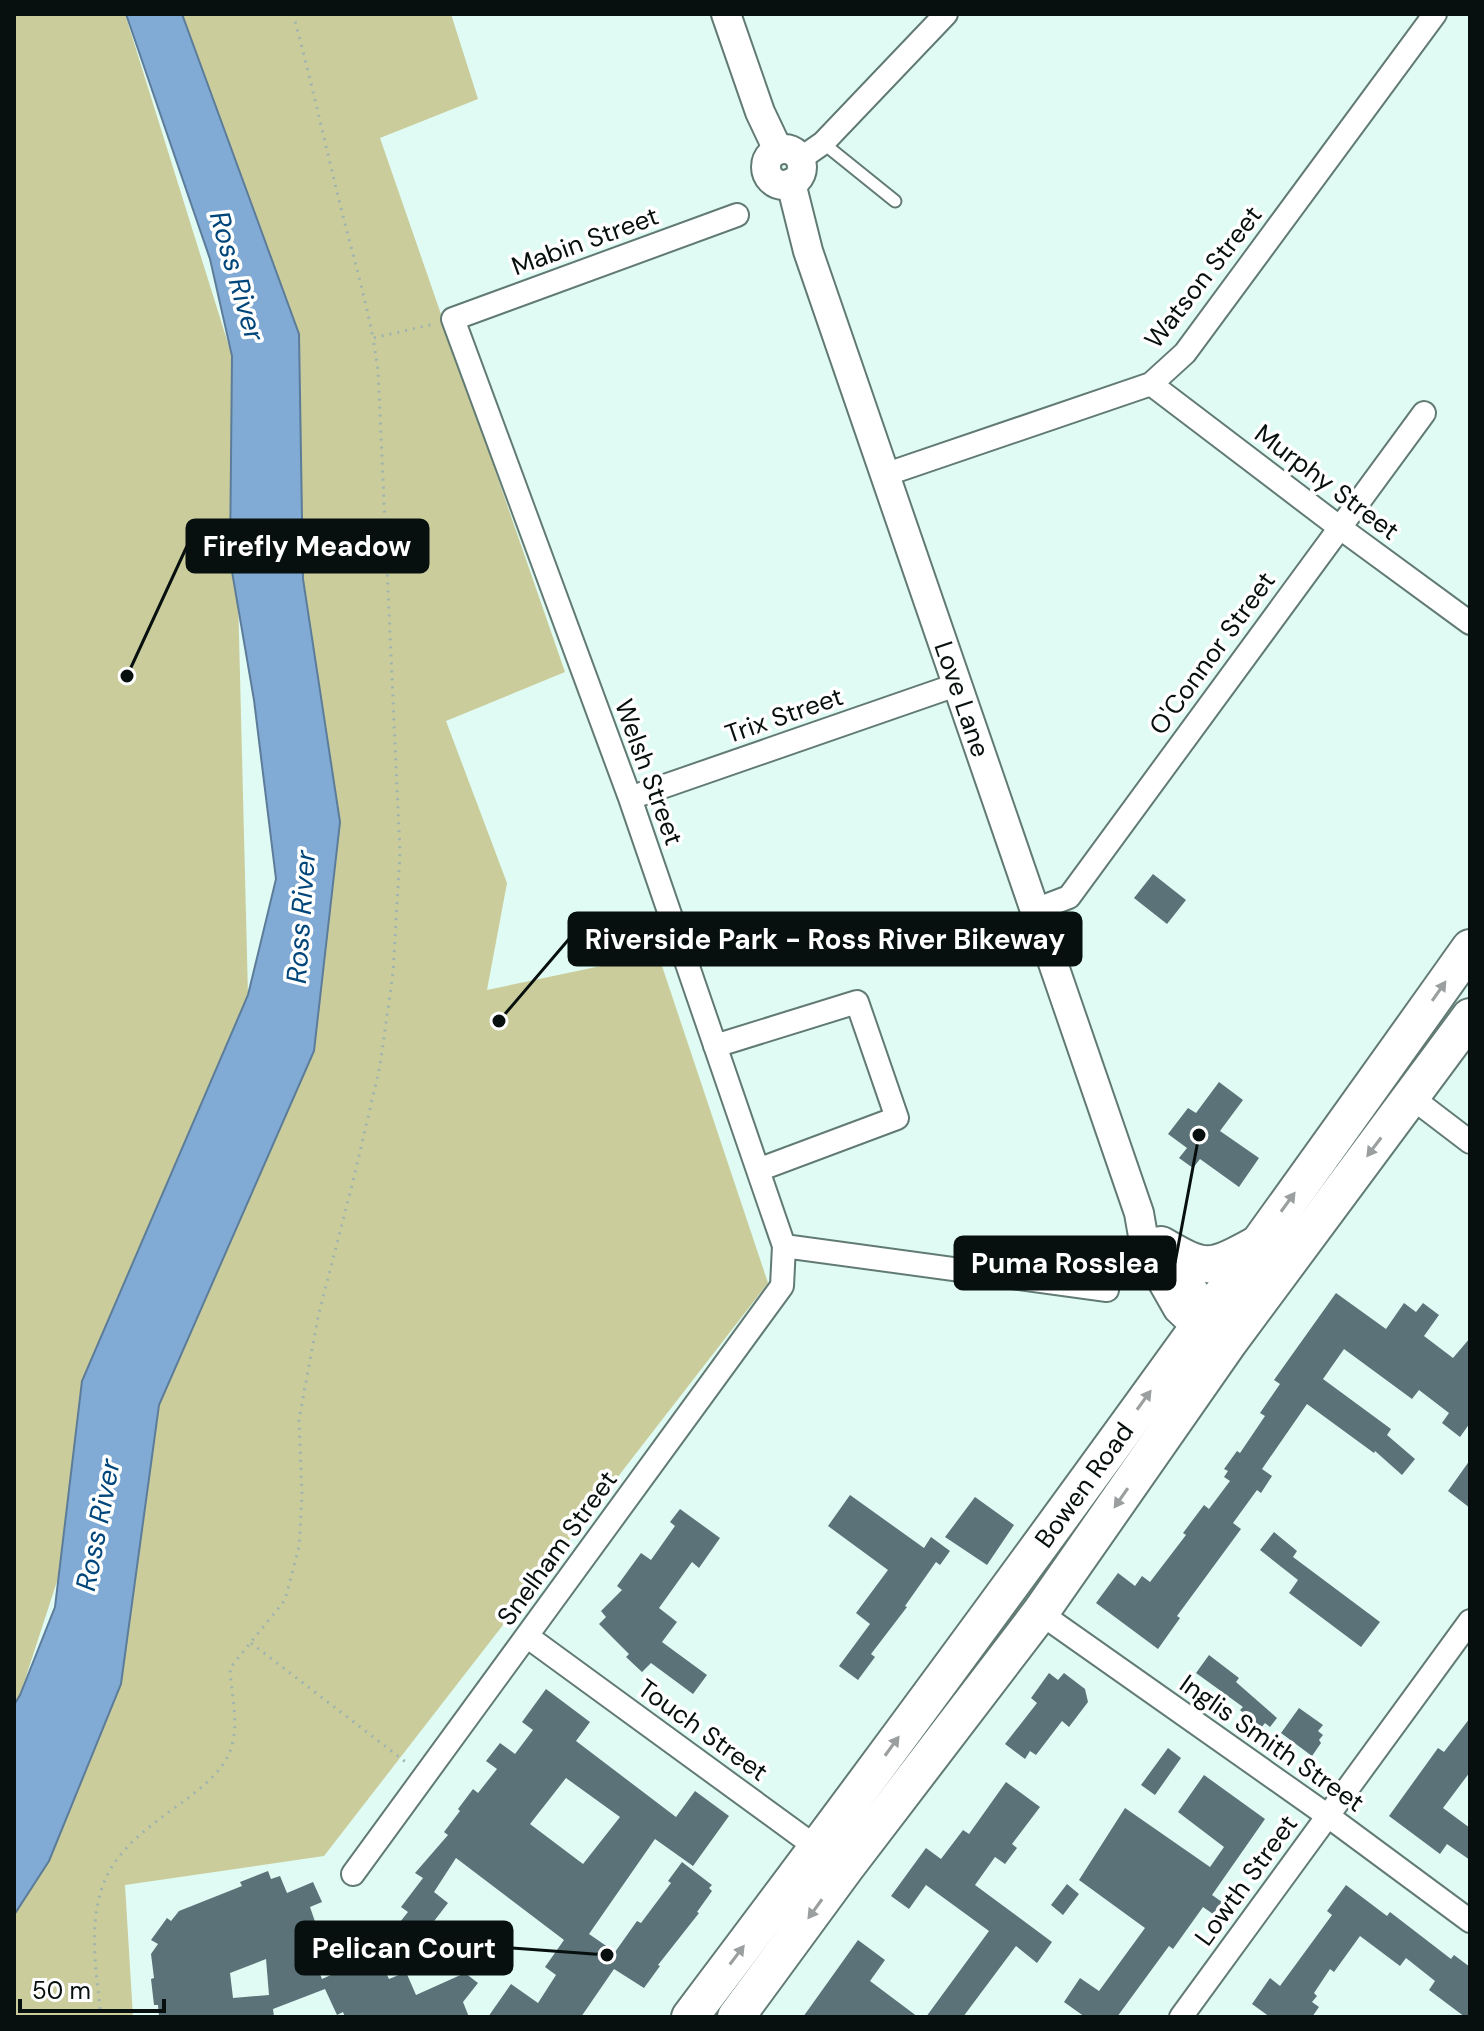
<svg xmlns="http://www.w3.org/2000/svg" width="1484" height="2031" font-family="'DM Sans',sans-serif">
<rect width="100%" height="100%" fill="#e0fbf4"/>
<!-- green -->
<path fill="#cacd9b" d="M14 14H125L232 356 248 995 20 1695 14 1705Z
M182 14H451L478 99 380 138 565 672 446 721 507 883 487 990 658 954 768 1283 324 1856 125 1885 133 2017H14V1915L49 1861 121 1685 159 1405 314 1051 340 822 303 579 299 334Z"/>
<!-- water -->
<path fill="#81abd5" stroke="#5c7c99" stroke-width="2" d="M126 14H182L299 334 303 579 340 822 314 1051 159 1405 121 1684 49 1861 14 1915V1705L20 1695 55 1607 82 1381 248 995 276 879 254 700 230 560 232 356 210 259Z"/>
<!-- building -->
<path fill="#5a7278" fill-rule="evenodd" d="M1153 874 1186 900 1167 924 1134 898Z
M1219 1082 1243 1100 1220 1131 1259 1158 1239 1187 1200 1159 1193 1168 1179 1158 1187 1148 1168 1134 1188 1108 1196 1113Z
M1336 1293 1386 1329 1404 1303 1416 1312 1423 1303 1439 1315 1424 1336 1453 1358 1470 1338V1423L1460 1437 1442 1423 1449 1413 1419 1390 1412 1399 1344 1349 1323 1379 1391 1429 1387 1435 1415 1459 1402 1475 1375 1451 1374 1453 1307 1404 1262 1469 1272 1476 1261 1493 1257 1490 1233 1523 1241 1529 1177 1616 1180 1618 1158 1649 1096 1603 1118 1573 1135 1586 1142 1576 1150 1582 1186 1535 1183 1533 1204 1505 1209 1509 1230 1481 1224 1477 1228 1471 1224 1469 1237 1451 1240 1453 1265 1416 1260 1413 1280 1384 1274 1380Z
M1470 1460V1508L1448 1491Z
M850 1495 924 1548 931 1537 950 1551 940 1565 936 1562 905 1606 907 1607 871 1654 875 1657 858 1680 839 1666 870 1624 856 1613 888 1570 828 1526Z
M975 1497 1014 1525 987 1565 945 1537Z
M680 1509 720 1538 699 1568 692 1562 659 1608 677 1622 662 1642 707 1675 693 1694 651 1663 642 1672 626 1657 629 1654 599 1624 606 1617 601 1611 622 1590 617 1586 641 1553 651 1560 675 1526 670 1522Z
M1274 1532 1297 1551 1293 1557 1380 1622 1361 1647 1289 1593 1298 1580 1260 1550Z
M1209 1655 1239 1678 1236 1682 1277 1718 1270 1727 1265 1723 1261 1728 1240 1710 1243 1707 1196 1673Z
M1049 1673 1058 1680 1064 1673 1085 1689 1088 1702 1069 1727 1062 1721 1036 1755 1030 1751 1025 1759 1005 1744 1037 1703 1031 1698Z
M546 1689 590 1722 576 1741 676 1817 695 1791 729 1816 693 1866 655 1839 589 1934 615 1952 637 1921 641 1923 671 1883 668 1881 682 1862 712 1885 709 1888 712 1891 697 1912 699 1913 658 1965 660 1966 644 1988 614 1969 581 2017H488L511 1984 538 2003 556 1975 545 1967 564 1940 456 1858 434 1892 448 1903 421 1938 400 1922 408 1912 401 1907 423 1878 415 1873 448 1835 444 1832 460 1811 458 1809 473 1789 478 1793 497 1769 486 1761 500 1743 515 1754 533 1730 522 1722ZM566 1778 620 1817 583 1864 530 1824Z
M1299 1708 1323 1725 1318 1731 1323 1735 1319 1740 1321 1743 1312 1756 1281 1733Z
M1470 1718V1772L1443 1808 1470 1828V1860L1447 1844 1440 1854 1389 1816 1438 1748 1444 1752Z
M1168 1748 1181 1758 1155 1795 1141 1785Z
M1204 1775 1265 1819 1212 1895 1222 1902 1213 1914 1203 1907 1173 1949 1169 1946 1117 2017H1085L1064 2002 1080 1978 1099 1991 1145 1928 1079 1880 1125 1808 1210 1867 1224 1847 1178 1812Z
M1006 1782 1040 1807 1012 1844 1017 1848 1005 1864 995 1857 975 1885 1052 1942 1037 1963 1016 1946 963 2017H926L989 1931 926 1885 909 1909 891 1896 926 1848 941 1859 963 1830 969 1834Z
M268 1871 271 1879 280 1876 287 1893 313 1882 322 1902 310 1907 321 1939 308 1944 322 1979 373 1956 377 1964 381 1962 389 1979 406 1972 416 1995 465 1973 478 1983 463 2002 469 2017H345L343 2012 337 2015 325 1989 273 2009 274 2017H159L158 2005H154L151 1979 154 1978 151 1954 158 1944 151 1940 167 1918 171 1921 179 1911 242 1886 240 1882ZM266 1959 269 1995 233 1998 230 1973Z
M1067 1884 1079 1894 1063 1915 1051 1905Z
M1346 1885 1387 1916 1390 1912 1451 1959 1454 1955 1470 1967V2017H1465L1429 1990 1435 1981 1406 1958 1400 1966 1360 1936 1334 1972 1330 1969 1314 1993 1317 1996 1312 2002 1319 2007 1312 2017H1270L1252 2004 1270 1978 1280 1986 1332 1915 1327 1911Z
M858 1940 885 1960 870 1981 918 2017H803Z"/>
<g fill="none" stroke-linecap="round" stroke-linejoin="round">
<!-- service casing -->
<g stroke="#627a74" stroke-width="15">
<path id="service" d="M823 143 895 201"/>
</g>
<!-- minor casing -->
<g stroke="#627a74" stroke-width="26">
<path id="minor" d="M800 159 823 143 946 14
M1151 384 1339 527 1470 623
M884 475 1151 384 1185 353 1435 14
M630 798 956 685
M1035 910 1069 897 1424 413
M715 1046 857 1002 897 1118 758 1170
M1411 1097 1470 1142
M784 1246 1107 1290
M1040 1613 1328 1816 1470 1921
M528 1637 824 1853
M353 1874 782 1286 784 1246 630 798 453 319 737 215
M1181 2017 1470 1621"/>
</g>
<!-- tertiary casing -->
<g stroke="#627a74" stroke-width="32">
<g id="tertiary">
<path d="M726 14 760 112 778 150"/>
<circle cx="784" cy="167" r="18"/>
<path id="s1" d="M791 183 808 251 1139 1213 1146 1253 1178 1309 1197 1327 1214 1335"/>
<path d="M1162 1246 1219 1326"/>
</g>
</g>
<!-- primary casing -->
<g stroke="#627a74" stroke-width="40">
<g id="primary">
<path d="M1161 1245C1205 1271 1210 1270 1254 1246"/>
<path id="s2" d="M690 2017C956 1665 1214 1308 1470 948"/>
<path d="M736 2017 846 1867 1040 1613 1229 1342 1470 1017"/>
</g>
</g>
<!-- path -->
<path stroke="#9fb4af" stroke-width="3" stroke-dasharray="2 6" stroke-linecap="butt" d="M293 14C309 72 322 130 336 188 348 238 363 287 373 338
M251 1643 407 1763
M101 2017C96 1967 84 1906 115 1862 133 1836 164 1816 188 1798 208 1782 227 1768 233 1741 238 1718 231 1692 230 1668L285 1600 299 1547 302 1495 299 1420 318 1317 354 1177 380 1066 393 973 400 853 378 370 373 338 434 324"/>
<!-- service -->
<use href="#service" stroke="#fff" stroke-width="11"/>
<!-- minor -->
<use href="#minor" stroke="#fff" stroke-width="22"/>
<!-- tertiary -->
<use href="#tertiary" stroke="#fff" stroke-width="28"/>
<!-- primary -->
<use href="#primary" stroke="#fff" stroke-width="36"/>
</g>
<!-- one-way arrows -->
<defs><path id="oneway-solid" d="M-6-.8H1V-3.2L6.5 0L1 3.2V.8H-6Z" transform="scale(2)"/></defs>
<g fill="#9c9f9f">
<use href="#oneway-solid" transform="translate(1439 991) rotate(-55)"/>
<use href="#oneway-solid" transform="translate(1374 1147) rotate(127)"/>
<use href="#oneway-solid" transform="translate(1288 1202) rotate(-54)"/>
<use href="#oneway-solid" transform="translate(1144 1400) rotate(-54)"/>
<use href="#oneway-solid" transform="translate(1121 1498) rotate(125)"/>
<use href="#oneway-solid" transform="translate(892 1746) rotate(-54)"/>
<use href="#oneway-solid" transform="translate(815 1909) rotate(126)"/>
<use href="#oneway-solid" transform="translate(737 1955) rotate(-53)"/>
</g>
<g text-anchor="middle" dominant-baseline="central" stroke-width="7" stroke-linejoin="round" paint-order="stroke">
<!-- street labels -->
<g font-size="26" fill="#07100e" stroke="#fff">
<text transform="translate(585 241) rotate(-20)">Mabin Street</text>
<text transform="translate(1203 277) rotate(-52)">Watson Street</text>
<text transform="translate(1327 482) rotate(37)">Murphy Street</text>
<text transform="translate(1212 653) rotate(-54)">O'Connor Street</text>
<text stroke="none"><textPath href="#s1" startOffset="544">Love Lane</textPath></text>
<text transform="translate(784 715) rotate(-19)">Trix Street</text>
<text transform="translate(649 772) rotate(70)">Welsh Street</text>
<text stroke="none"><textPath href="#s2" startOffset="662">Bowen Road</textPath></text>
<text transform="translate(557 1548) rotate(-54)">Snelham Street</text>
<text transform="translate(703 1730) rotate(36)">Touch Street</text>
<text transform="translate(1272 1743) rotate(35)">Inglis Smith Street</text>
<text transform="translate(1246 1880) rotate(-54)">Lowth Street</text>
</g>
<!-- water labels -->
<g font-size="28" font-style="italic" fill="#01467a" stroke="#fff">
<text transform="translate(237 276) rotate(74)">Ross River</text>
<text transform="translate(301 917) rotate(-86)">Ross River</text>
<text transform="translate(98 1525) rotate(-79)">Ross River</text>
</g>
</g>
<!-- callouts -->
<path fill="none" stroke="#07100e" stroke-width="3" d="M127 676L187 546M499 1021L569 939M1199 1135L1175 1263M607 1955L512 1948"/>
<g fill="#07100e" stroke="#fff" stroke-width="3">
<circle cx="127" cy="676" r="8"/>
<circle cx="499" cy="1021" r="8"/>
<circle cx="1199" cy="1135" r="8"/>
<circle cx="607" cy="1955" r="8"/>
</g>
<g fill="#07100e" stroke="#07100e" stroke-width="3">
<rect x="187" y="520" width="241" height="52" rx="8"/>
<rect x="569" y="913" width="512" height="52" rx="8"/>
<rect x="955" y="1237" width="220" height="52" rx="8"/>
<rect x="296" y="1922" width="216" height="52" rx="8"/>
</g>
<g font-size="28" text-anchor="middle" font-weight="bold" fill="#fff">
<text x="307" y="556">Firefly Meadow</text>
<text x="825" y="949">Riverside Park - Ross River Bikeway</text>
<text x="1065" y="1273">Puma Rosslea</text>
<text x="404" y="1958">Pelican Court</text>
</g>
<!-- border -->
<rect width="1484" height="2031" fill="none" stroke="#07100e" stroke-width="32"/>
<!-- scale -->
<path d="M20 1999v12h144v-12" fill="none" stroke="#07100e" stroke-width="4"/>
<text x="32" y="1999" font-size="24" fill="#07100e" stroke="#ffffff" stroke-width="6" paint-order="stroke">50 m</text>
</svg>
